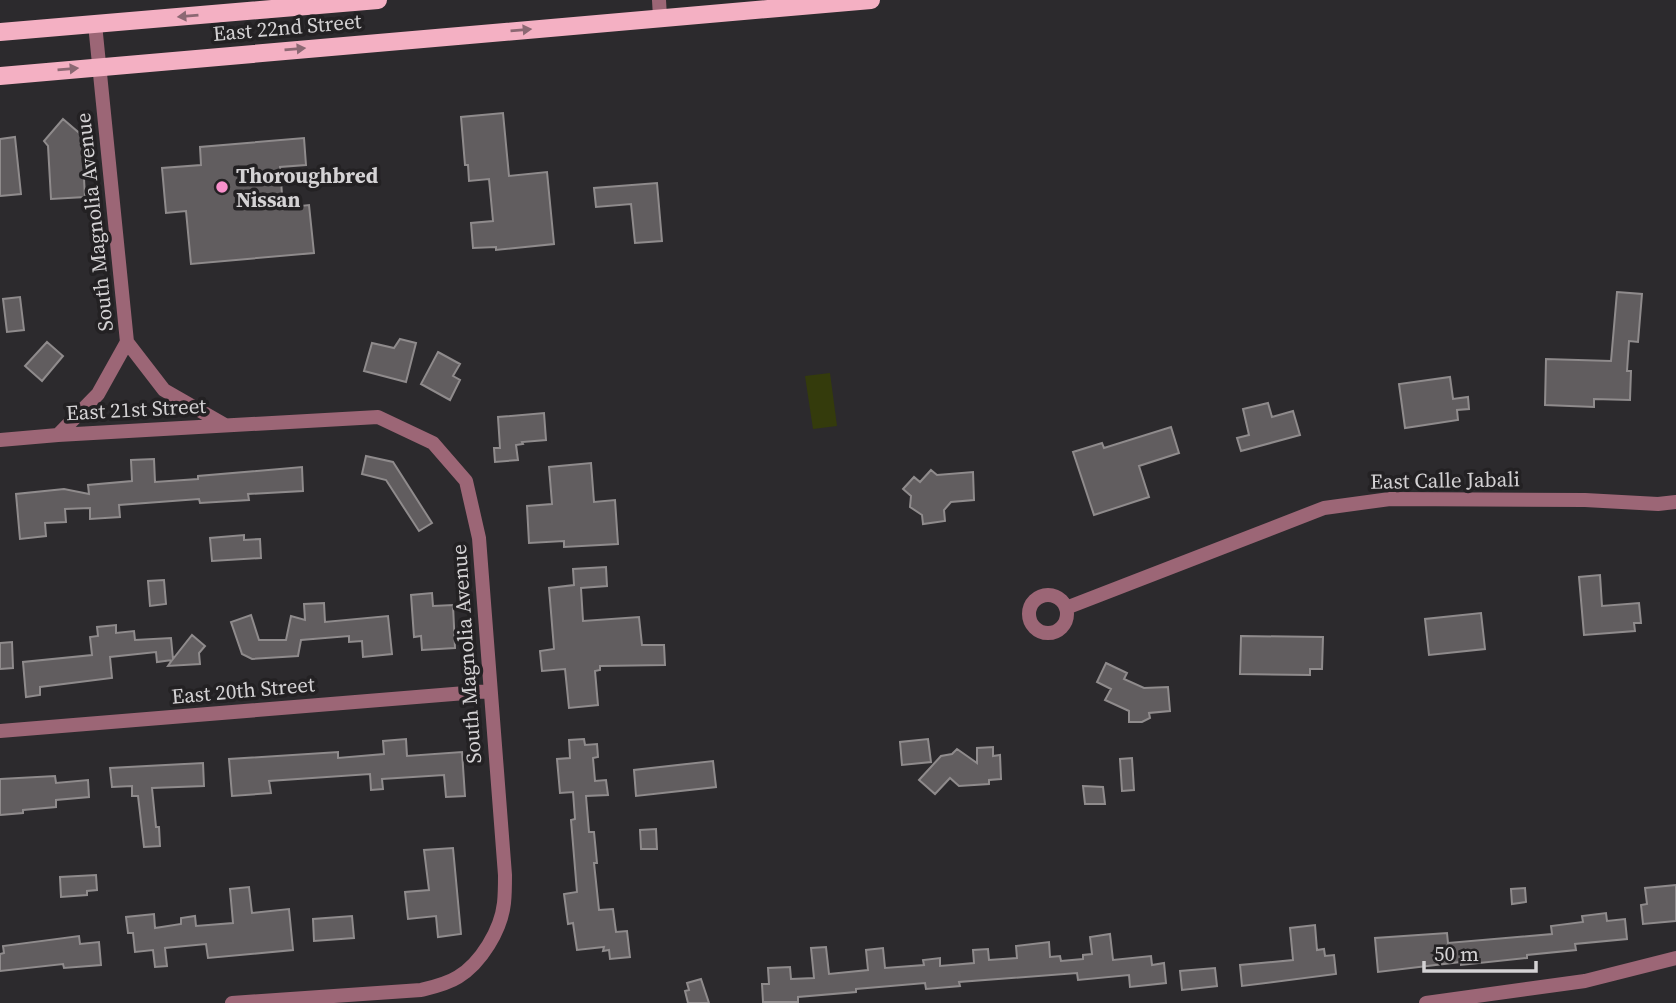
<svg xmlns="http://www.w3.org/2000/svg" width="1676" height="1003" font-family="'Source Serif 4',serif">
<rect width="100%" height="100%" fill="#2c2a2d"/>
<!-- park -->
<path fill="#343b0c" d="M830 373 837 426 813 429 805 376Z"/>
<!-- building -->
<path fill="#615d5f" stroke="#8f8b8c" stroke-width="2" d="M503 113 509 176 547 172 554 244 496 250V247L473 248 471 223 493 221 489 179 469 181 468 165H465L461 117Z
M63 119 85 138 82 142 85 197 51 199 48 146 44 141Z
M15 137 21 194 0 196V139Z
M304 138 306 165 280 167 283 208 309 205 314 253 191 264 186 211 166 213 162 168 201 165 200 147Z
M657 183 662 241 635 243 631 204 596 207 594 188Z
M1617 292 1642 294 1638 342 1629 341 1627 371H1631L1630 400 1594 399V407L1545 405 1546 359 1611 361Z
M20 297 24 330 7 332 3 299Z
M400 339 416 343 406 382 364 371 372 343 394 348Z
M47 342 63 356 42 381 25 366Z
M438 352 460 364 453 376 460 380 450 400 421 384Z
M1450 377 1453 399 1468 397 1469 409 1457 410 1458 420 1405 428 1399 384Z
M1268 403 1272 417 1293 411 1300 435 1241 451 1237 438 1249 435 1243 409Z
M544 413 546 440 522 442 523 444 516 445 518 460 495 462 494 448H500L498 417Z
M1171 427 1179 453 1139 466 1149 497 1094 515 1073 452 1102 443 1104 448Z
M366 456 393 462 432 523 419 531 386 480 362 474Z
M154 459 155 482 198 479V476L302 467 303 491 248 494 249 500 200 503 199 499 119 505 120 517 90 519V508L65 509 66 522 45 523 46 536 20 539 16 494 64 489 89 494 88 485 132 481 131 460Z
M591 463 594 502 615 500 618 544 564 547V541L529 543 527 506 552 504 549 467Z
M931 470 937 475 973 472 974 500 951 502 944 510 945 521 923 524 922 515 910 507 911 496 903 489 914 477 920 482Z
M244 535V540L260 539 261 558 212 561 210 538Z
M606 567 607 586 581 588 583 621 639 617 642 645H664L665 665 600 666V670L595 671 598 705 569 708 565 669 542 671 540 651 554 649 549 588 574 585 573 569Z
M1600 575 1602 606 1639 603 1641 623H1634L1635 631 1584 635 1579 577Z
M164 580 166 604 150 606 148 581Z
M432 593 433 606 453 605 455 648 422 650 421 636 414 637 411 595Z
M324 603 325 622 388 616 392 654 363 657 362 641 349 642V636L301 640 298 656 252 659 242 654 231 622 251 615 259 640H286L291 616 305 620 304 604Z
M1481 613 1485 649 1429 655 1425 619Z
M116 625V633L134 631 135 640 171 638 173 659 192 635 205 646 199 653 200 664 168 666 172 660 157 662 156 652 110 657 112 678 40 687V695L26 697 23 662 92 655 90 637 98 636 97 627Z
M1241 636 1323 637 1322 669H1310V675L1240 674Z
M12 642 13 668 0 669V643Z
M1106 663 1127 673 1124 679 1144 688 1168 687 1170 711 1149 713 1150 718 1142 722H1129V711L1105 700 1111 689 1097 682Z
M406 739 407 756 462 752 465 796 446 797 444 775 382 779 383 789 371 790 370 774 269 781 271 793 232 796 229 759 338 752V758L384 754 383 741Z
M584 739 585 745 597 744 598 757 593 758 595 781 606 780 608 795 586 796 589 832H594L597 863H594L599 910 613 909 616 932 627 931 630 957 610 959 609 950 603 951 604 947 577 950 573 923 568 924 564 894 577 892 571 820 575 819 573 792 560 793 557 759 570 758 569 740Z
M928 739 931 762 902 765 900 742Z
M993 747V756L1000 755 1001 779 989 780V784L959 786 950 778 935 794 919 780 941 756 952 754 957 749 977 763V748Z
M1132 758 1134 790 1122 791 1120 759Z
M713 761 716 787 636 796 634 770Z
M203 763 204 786 152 788 156 827H159L160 846 144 847 138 796H132V786L112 787 110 768Z
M55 776 56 783 88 780 89 797 56 800V807L23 810V813L0 815V779Z
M1083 786 1103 787 1105 804H1085Z
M656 829 657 849H641L640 830Z
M453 848 461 934 438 937 436 916 408 919 405 892 429 890 424 850Z
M96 875 97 890 87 891V895L61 897 60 877Z
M1676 885V921L1643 924 1641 905 1647 904 1645 888Z
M249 887 252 913 289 909 293 950 208 958 206 944 165 948 167 966 155 967 153 950 135 952 133 933H128L126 917 154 914 155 928 181 924V918L195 916 196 926 233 923 230 889Z
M1525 888 1526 902 1512 904 1511 889Z
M1606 913 1607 921 1625 919 1627 939 1575 944 1576 950 1527 955V958L1461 965V962L1378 972 1375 938 1447 933 1448 943 1552 934 1551 926 1583 922 1582 916Z
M352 916 354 938 314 941 313 919Z
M1315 925 1317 950 1324 949 1325 956 1334 955 1336 974 1242 986 1240 965 1293 960 1290 928Z
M1110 934 1113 960 1151 956 1152 965 1164 963 1166 983 1130 987 1129 975 1078 980 1077 973 959 982 960 986 926 989 925 983 856 989V992L798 997V1002H763L762 984H769L768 968 790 967 791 979 814 978 811 948 826 947 829 974 868 970 866 950 883 948 885 968 924 965 923 960 940 958V966L974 963 973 950 988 949 989 960 1017 958 1016 946 1049 942 1050 957 1060 956 1061 961 1083 959V955L1092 954 1090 937Z
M79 936 80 944 99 942 101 965 64 968 63 964 0 971V954L4 953 3 946Z
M1215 968 1217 986 1182 990 1180 971Z
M701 979 709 1003H688L685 991 689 990 687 983Z"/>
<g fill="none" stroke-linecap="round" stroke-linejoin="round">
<!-- street -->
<path stroke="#9c6676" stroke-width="14" d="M659 0 660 17
M127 342 164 390 225 425
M58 435 98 394 127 342 95 24
M0 440 58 435 378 417 433 443 466 481 479 538 505 875C505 884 505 894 504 903 501 930 481 963 458 977 447 984 433 987 421 990L232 1003
M1029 614a19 19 0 1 1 38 0a19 19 0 1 1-38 0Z
M1066 608 1324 508 1390 499 1585 500 1658 504 1676 502
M0 731 490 691
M1426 1003 1585 981 1676 958"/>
<!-- primary -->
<path stroke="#f4b0c3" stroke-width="18" d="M0 32 378 0
M0 76 871 0"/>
</g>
<!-- one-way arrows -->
<defs><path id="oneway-solid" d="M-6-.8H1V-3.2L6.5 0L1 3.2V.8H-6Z" transform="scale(1.75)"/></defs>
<g fill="#8c6873">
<use href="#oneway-solid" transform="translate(188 16) rotate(175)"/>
<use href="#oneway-solid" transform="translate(521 30) rotate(-5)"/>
<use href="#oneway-solid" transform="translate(295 49) rotate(-5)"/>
<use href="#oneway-solid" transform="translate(68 69) rotate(-5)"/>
</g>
<!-- markers -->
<circle fill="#f890cb" stroke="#232123" stroke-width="2.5" cx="222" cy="187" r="7"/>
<g text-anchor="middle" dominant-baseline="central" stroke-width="7" stroke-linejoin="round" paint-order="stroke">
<!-- street labels -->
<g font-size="21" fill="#d4d2d4" stroke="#232123">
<text transform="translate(287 27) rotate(-5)">East 22nd Street</text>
<text transform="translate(94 222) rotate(-96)">South Magnolia Avenue</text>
<text transform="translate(136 409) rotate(-3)">East 21st Street</text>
<text transform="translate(1445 480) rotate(-1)">East Calle Jabali</text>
<text transform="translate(466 654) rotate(-94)">South Magnolia Avenue</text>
<text transform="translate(243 690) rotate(-5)">East 20th Street</text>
</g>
<!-- poi labels -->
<g font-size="21" font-weight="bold" fill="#d4d2d4" stroke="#232123" text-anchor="start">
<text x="236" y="175">Thoroughbred<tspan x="236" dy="24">Nissan</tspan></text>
</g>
</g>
<!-- scale -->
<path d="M1424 961v10h112v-10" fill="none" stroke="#d4d2d4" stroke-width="3.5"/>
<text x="1434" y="961" font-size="21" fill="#d4d2d4" stroke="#232123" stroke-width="5" paint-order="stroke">50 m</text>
</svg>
